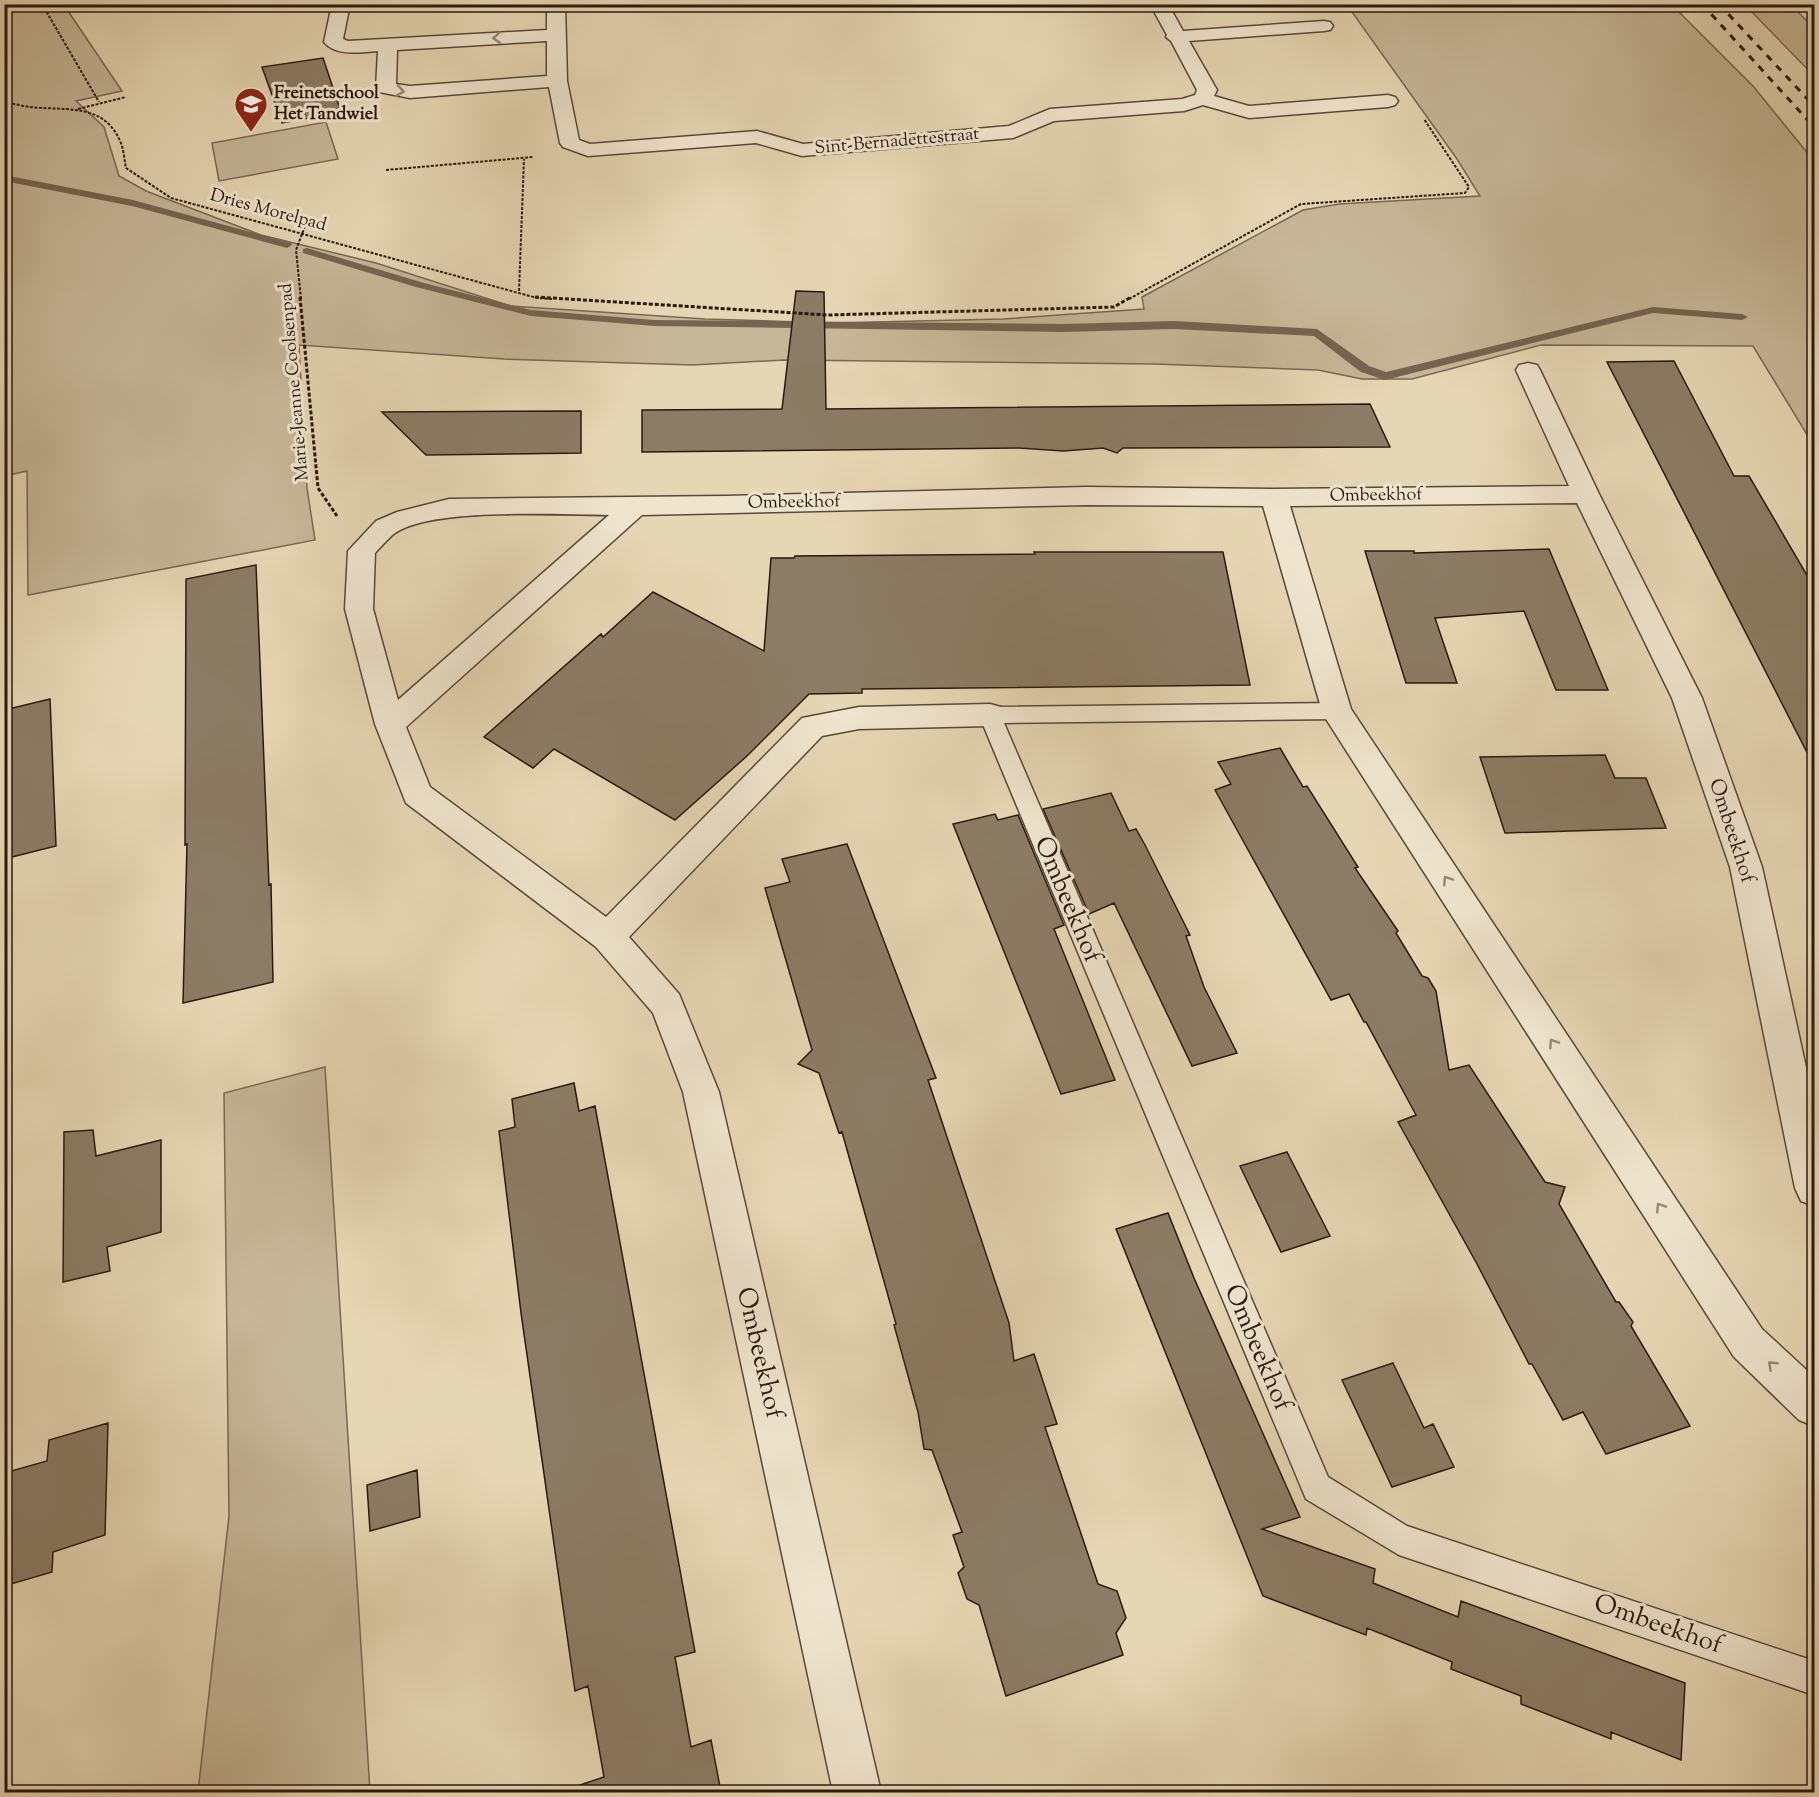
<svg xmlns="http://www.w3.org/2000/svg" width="1819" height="1797" font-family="'Sorts Mill Goudy',serif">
<rect width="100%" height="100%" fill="#e6d7b4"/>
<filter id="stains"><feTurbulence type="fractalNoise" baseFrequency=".00333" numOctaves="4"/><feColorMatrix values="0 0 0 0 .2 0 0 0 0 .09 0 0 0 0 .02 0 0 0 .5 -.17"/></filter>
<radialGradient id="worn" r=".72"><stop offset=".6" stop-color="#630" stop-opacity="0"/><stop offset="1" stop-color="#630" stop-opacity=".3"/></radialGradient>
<!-- green -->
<path fill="#c6b798" stroke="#786854" stroke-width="1.5" d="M4 5H87L66 8 122 91 76 101 104 127 119 176 146 191 261 235 376 263 511 306 705 319 831 323 1003 319 1144 309 1142 297 1303 210 1339 204 1480 196 1457 159 1347 5H1672L1753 86 1814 161V446L1753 346 1541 345 1412 379H1362L1318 370 1155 364 784 360 693 365 504 359 299 345 307 488 315 540 28 595 27 471 4 476Z
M1745 5H1791L1814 28V76Z
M326 122 338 159 219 181 212 143Z
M325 1067 370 1792H198L229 1516 224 1093Z"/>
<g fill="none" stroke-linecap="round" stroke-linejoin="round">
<!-- stream -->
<path fill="#746451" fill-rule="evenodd" d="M4 175 133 200 291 243 292 245 287 248 132 206 4 181Z
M307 248 424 283 531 310 654 320 1063 324 1174 321 1317 329 1369 366 1386 372 1653 307 1742 314 1748 317 1742 320 1653 313 1385 380 1361 372 1314 336 1174 329 1063 332 654 326 531 316 416 287 303 253V249Z"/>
</g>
<!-- building -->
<path fill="#8b7c65" stroke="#291910" stroke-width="1.5" d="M323 58 341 112 282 123 262 67Z
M796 291 824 292 826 409 1370 404 1390 447 1123 448 1117 453 1103 448 1063 451 1019 448 642 452V410L782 409Z
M1674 361 1734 476H1749L1815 589V768L1607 362Z
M581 411V453L426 455 382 412Z
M1549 549 1608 690H1556L1524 611 1435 618 1457 683H1406L1365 551H1414V553Z
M1034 552H1223L1250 685 862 689V693L809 694 747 756 675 820 554 749 533 768 484 737 601 634 603 637 653 592 764 651 771 558H794L795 556 1035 554Z
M256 565 269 885 271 884 273 982 183 1003 187 844 185 845 186 579Z
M50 699 56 846 4 859V710Z
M1280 748 1303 787 1307 786 1358 867 1355 868 1398 931 1396 933 1422 976 1428 978 1436 991 1449 1070 1469 1065 1545 1182 1565 1187 1559 1204 1616 1302H1619L1633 1322 1631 1326 1690 1426 1606 1454 1583 1412 1563 1420 1532 1364H1529L1477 1264 1398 1122 1416 1115 1366 1022H1364L1349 994 1331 1000 1215 790 1231 784 1218 762Z
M1605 755 1615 778H1646L1666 828 1505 833 1480 757Z
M1111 793 1129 831 1136 829 1145 845 1190 935 1186 936 1204 987 1237 1053 1192 1066 1114 903 1089 914 1043 809Z
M995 814 998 820 1018 815 1064 925 1054 929 1115 1080 1061 1094 953 824Z
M847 844 936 1078 928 1080 1009 1323 1014 1361 1034 1354 1057 1424 1045 1427 1098 1584 1117 1591 1126 1618 1116 1633 1123 1655 1006 1696 979 1605 967 1599 958 1573 964 1567 953 1535 962 1532 932 1450 924 1449 918 1412 894 1325 896 1324 842 1132 839 1133 819 1073 798 1064 812 1050 765 888 790 882 782 859Z
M574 1083 579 1111 595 1106 695 1652 675 1657 691 1747 711 1740 721 1792H581L580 1785 604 1777 588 1686 575 1691 521 1313 499 1131 515 1127 512 1099Z
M93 1130 96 1156 161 1140V1232L107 1247 110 1271 63 1282 64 1132Z
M1287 1152 1330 1236 1281 1252 1240 1166Z
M1168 1213 1194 1278 1300 1517 1262 1529 1375 1569 1373 1583 1458 1617 1461 1601 1685 1683 1681 1760 1611 1732V1739L1521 1704V1696L1451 1669 1452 1662 1367 1628 1366 1635 1263 1596 1116 1229Z
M1393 1363 1424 1428 1433 1424 1454 1467 1392 1487 1342 1380Z
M108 1423 105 1535 53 1552 52 1572 4 1586V1473L47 1461 49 1440Z
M417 1470 420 1517 370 1531 367 1485Z"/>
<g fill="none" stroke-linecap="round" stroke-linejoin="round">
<!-- lane casing -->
<g stroke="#584839" stroke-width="3">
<path id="lane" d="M1337 703 1345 705 1348 711 1345 717 1337 719 1004 723 1328 1477 1407 1526 1814 1661V1695L1399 1555 1306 1499 979 715 982 709 990 707Z"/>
</g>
<!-- street casing -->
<g stroke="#584839" stroke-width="3">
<path id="street" d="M332 4H350L343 39 348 41 547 30V4H565L567 81 579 140 590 144 757 131 803 144 1009 126 1050 109 1182 99 1195 95 1197 90 1171 41 1166 37 1167 35 1150 4H1168L1183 31 1324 21 1330 22 1333 26 1330 30 1324 31 1189 41 1217 90 1214 96 1249 106 1388 95 1395 97 1398 101 1395 105 1388 107 1249 118 1203 105 1184 111 1054 121 1013 138 802 156 756 143 588 156 563 147 560 143 549 87 410 98 379 92 376 88 378 51C361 52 336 57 324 42ZM547 41V76L410 86 396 84 397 50Z
M1528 363 1537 365 1540 370 1599 494 1702 698 1762 867 1814 1104V1206L1801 1201 1795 1188 1730 867 1672 698 1577 503 1290 506 1351 709 1762 1329 1814 1377V1426L1799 1420 1734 1357 1326 719 1322 711 1263 506 1086 505 642 515 406 727 430 787 606 917 802 718 859 707 990 704 1001 707 1005 715 1001 723 990 726 859 729 822 736 629 937 679 994 719 1092 881 1792H833L683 1092 653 1013 596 947 406 803 375 724 345 609 348 551 376 521 397 512 449 499 726 496 1086 487 1274 489 1569 486 1516 370 1519 365ZM609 515 398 700 373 609 375 553C381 547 388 538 395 533 432 507 561 515 609 515Z"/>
</g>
<!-- path-far1 -->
<path stroke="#291910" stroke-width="2" stroke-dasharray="3 1.5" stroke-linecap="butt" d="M42 4 99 102
M4 100C43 119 99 92 120 141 124 149 124 159 126 168L171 198 537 298 553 299
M78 109 126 97
M386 170 533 157
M519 291 524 159
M301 299 296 250 305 226
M1129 299 1301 204 1465 193 1469 187 1424 119"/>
<!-- path -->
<path stroke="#291910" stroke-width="3" stroke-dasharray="4 2" stroke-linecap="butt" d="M300 297 318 488 337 516
M535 297 828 315 1114 307 1131 297"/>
<!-- lane -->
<use href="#lane" fill="#efe5ce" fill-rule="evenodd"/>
<!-- street -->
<use href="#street" fill="#efe5ce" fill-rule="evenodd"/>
<!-- rail -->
<path stroke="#291910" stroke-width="3" stroke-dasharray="7 7" stroke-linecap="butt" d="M1702 4 1814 127
M1719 4 1814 106"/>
</g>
<!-- one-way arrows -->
<defs><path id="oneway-chevron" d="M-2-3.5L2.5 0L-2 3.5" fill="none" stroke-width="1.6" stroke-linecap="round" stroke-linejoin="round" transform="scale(1.5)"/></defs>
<g stroke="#968978">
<use href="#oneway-chevron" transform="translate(497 38) rotate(177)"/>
<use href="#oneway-chevron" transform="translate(400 91) rotate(9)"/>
<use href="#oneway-chevron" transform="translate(1447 880) rotate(-123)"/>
<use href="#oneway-chevron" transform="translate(1553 1043) rotate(-123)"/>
<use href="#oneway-chevron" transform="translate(1660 1207) rotate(-123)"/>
<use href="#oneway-chevron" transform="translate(1772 1365) rotate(-137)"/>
</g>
<!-- icons -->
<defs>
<g id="school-pin" transform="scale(1.725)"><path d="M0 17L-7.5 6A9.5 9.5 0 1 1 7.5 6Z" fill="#8f2418" stroke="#efe5ce"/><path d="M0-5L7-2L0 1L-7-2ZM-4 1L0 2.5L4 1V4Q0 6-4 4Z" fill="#fff"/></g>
</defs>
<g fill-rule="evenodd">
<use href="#school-pin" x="251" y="104"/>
</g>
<g text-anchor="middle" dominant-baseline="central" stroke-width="6" stroke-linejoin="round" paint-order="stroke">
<!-- far-poi labels -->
<g font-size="18" font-weight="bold" fill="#291910" stroke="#efe5ce" text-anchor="start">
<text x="274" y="94">Freinetschool<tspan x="274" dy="21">Het Tandwiel</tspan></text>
</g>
<!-- far-street labels -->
<g font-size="18" fill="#291910" stroke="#efe5ce">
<text transform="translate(897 142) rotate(-5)">Sint-Bernadettestraat</text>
<text transform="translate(268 211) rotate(15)">Dries Morelpad</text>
<text transform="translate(295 382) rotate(-95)">Marie-Jeanne Coolsenpad</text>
<text transform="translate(1376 496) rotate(-1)">Ombeekhof</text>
<text transform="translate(794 503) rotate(-1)">Ombeekhof</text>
</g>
<!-- street labels -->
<g font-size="21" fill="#291910" stroke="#efe5ce">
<text transform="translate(1731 831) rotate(72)">Ombeekhof</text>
</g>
<!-- near-street labels -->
<g font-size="26" fill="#291910" stroke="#efe5ce">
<text transform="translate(1067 900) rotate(67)">Ombeekhof</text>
<text transform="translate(1257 1348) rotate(67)">Ombeekhof</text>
<text transform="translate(759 1353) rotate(77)">Ombeekhof</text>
<text transform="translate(1658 1625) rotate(19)">Ombeekhof</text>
</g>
</g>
<!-- margin -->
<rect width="1819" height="1797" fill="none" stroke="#e6d7b4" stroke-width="24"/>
<rect x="6" y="6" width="1807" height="1785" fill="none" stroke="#291910" stroke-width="3"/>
<rect x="12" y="12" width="1795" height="1773" fill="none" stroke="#291910" stroke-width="1.5"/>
<rect width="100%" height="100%" filter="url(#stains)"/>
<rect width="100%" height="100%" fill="url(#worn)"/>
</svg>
